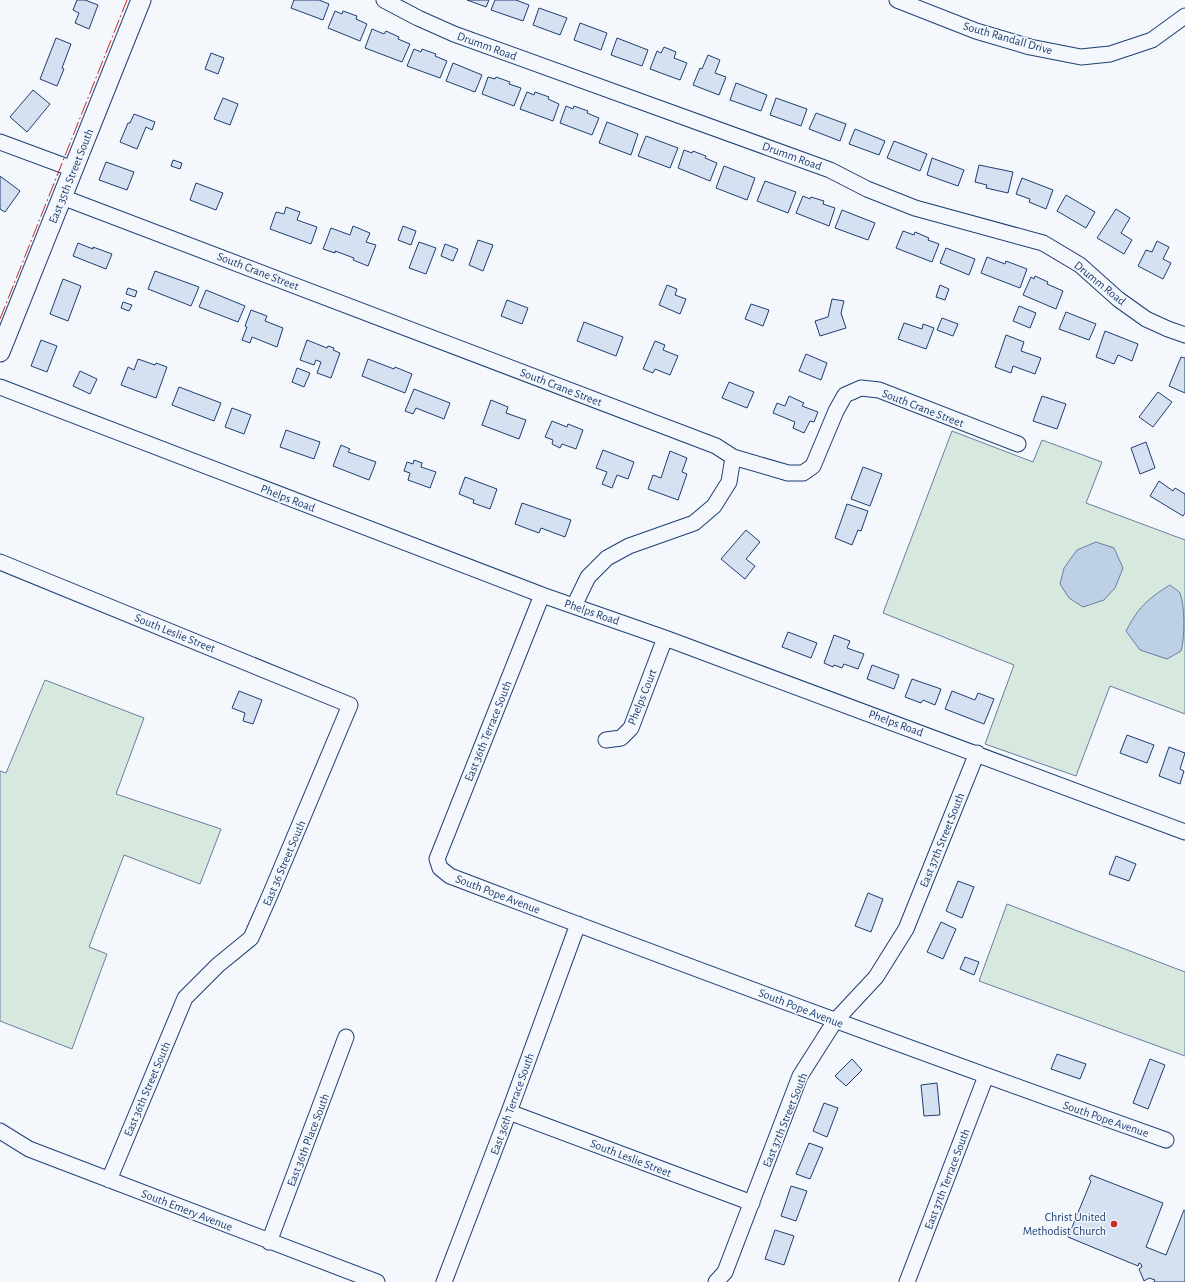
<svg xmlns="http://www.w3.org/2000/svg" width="1185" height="1282" font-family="'Alegreya Sans',sans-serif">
<rect width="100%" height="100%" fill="#f4f7fb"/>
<!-- green -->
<path fill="#d7e8df" stroke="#687fa3" d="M952 431 1033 462 1042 440 1102 462 1086 503 1185 540V714L1110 686 1076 776 985 744 1014 665 883 613Z
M45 680 144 718 116 794 221 829 200 884 124 855 89 947 107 954 72 1049 0 1021V771L6 773Z
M1007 904 1185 972V1056L979 981Z"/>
<!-- water -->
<path fill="#bed0e5" stroke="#687fa3" d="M1096 542 1114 548 1123 568 1115 588 1104 600 1083 607 1069 598 1060 584 1064 568 1077 550Z
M1170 585C1173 588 1178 590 1180 593 1185 605 1185 638 1181 651L1167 659 1140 650 1126 631C1138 608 1147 599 1170 585Z"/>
<!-- building -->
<path fill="#d5e0f0" stroke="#1d3f73" d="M77 0H85L98 5 89 29 75 23 79 13 73 10Z
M294 0H319L329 4 323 20 291 8Z
M467 0H489L486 7Z
M495 0H516L529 5 523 21 491 10Z
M539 8 567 18 560 35 533 25Z
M335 11 342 14 343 11 357 16 356 19 367 24 360 41 328 28Z
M580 23 607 33 601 50 574 40Z
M372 29 384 34 386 31 399 37 398 39 410 44 402 62 365 48Z
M56 38 71 44 62 68 64 69 57 86 40 79Z
M617 38 648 50 642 66 611 55Z
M664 47 676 52 674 58 687 63 680 80 650 69 657 51 661 53Z
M414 49 421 52 422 49 436 54 435 56 447 61 440 78 407 66Z
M211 53 224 58 218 74 205 69Z
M708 55 720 60 715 73 726 77 719 95 693 85 700 68 702 69Z
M453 63 482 75 475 92 446 81Z
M488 77 495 79 496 77 510 82 509 84 521 88 514 106 482 94Z
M736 83 767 95 761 111 730 100Z
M33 90 50 104 27 132 10 117Z
M527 92 534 95 535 92 549 97 548 99 559 104 553 121 520 109Z
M223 98 238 104 230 125 214 119Z
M776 98 807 109 801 126 770 115Z
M566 106 573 109 574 106 588 111 587 113 599 118 592 135 560 123Z
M816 113 846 124 840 141 809 129Z
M134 114 155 122 152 130 146 127 137 149 120 142 128 123H130Z
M607 122 638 134 631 155 599 143Z
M855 129 885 141 879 155 849 144Z
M646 136 678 148 670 168 638 156Z
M894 141 927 154 920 171 887 158Z
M684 150 692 153 693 151 706 156 705 158 717 163 710 181 678 168Z
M932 158 964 170 958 186 927 175Z
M173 160 182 163 180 169 171 166Z
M106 162 134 172 127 190 99 180Z
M979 165 1013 172 1008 193 986 188 987 185 975 182Z
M724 166 755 178 747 200 716 188Z
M0 176 20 191 5 212 0 209Z
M1022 178 1053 190 1046 209 1029 202 1030 199 1016 194Z
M765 181 796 192 788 213 757 201Z
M196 183 223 193 216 210 190 200Z
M1066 195 1095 212 1086 228 1057 211Z
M803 196 810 199 811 197 824 201 823 204 835 208 829 226 796 213Z
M286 207 300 212 297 220 317 227 311 244 270 229 276 212 284 214Z
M1116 209 1130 218 1121 233 1132 240 1124 254 1097 238Z
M842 210 875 223 868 240 835 228Z
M353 226 370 233 366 242 376 245 368 266 353 260 354 258 335 251V253L323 249 331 228 350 235Z
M403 226 416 231 411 245 398 240Z
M903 231 914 235 915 232 929 238 928 240 939 244 932 262 896 248Z
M478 240 493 245 483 271 469 265Z
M1157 241 1169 247 1163 259 1171 263 1163 279 1138 266 1146 250 1152 252Z
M419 242 436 248 426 274 409 268Z
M78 243 93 249V247L112 254 106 269 73 256Z
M445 244 458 249 453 261 441 256Z
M946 248 975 259 969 275 940 263Z
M987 257 1005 264 1006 261 1027 269 1020 288 981 273Z
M155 271 199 287 191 306 148 289Z
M1035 276 1048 282 1047 284 1063 291 1056 309 1023 295 1031 277 1034 279Z
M63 279 81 286 68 321 50 314Z
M667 285 677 289 675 295 686 299 680 314 659 305Z
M940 285 949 289 945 300 936 297Z
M128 288 137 291 135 297 126 294Z
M206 290 245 306 238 322 199 307Z
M832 299 844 301 841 313 846 328 820 336 815 321 828 317Z
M507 300 528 308 522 324 501 316Z
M123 302 132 305 129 311 121 308Z
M751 304 769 310 763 326 745 319Z
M1019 306 1036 313 1030 328 1013 321Z
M251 310 267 316 265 321 283 328 277 347 252 337 250 343 242 340 247 327 245 326Z
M1066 312 1096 324 1089 340 1059 329Z
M942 318 958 324 953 336 937 330Z
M584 322 623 337 616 356 577 341Z
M904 323 922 329 923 324 934 328 926 349 898 339Z
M1105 331 1138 344 1132 361 1118 355 1114 364 1096 357Z
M1006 335 1024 342 1021 351 1041 358 1035 374 1013 366 1011 373 995 367Z
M41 340 57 346 47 372 31 366Z
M307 340 327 348 328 346 334 348 333 350 340 353 331 378 317 373 321 362 316 360 314 365 300 360Z
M655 341 665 345 663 350 678 356 670 375 655 369 653 373 643 369Z
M806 354 827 363 821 380 799 371Z
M1181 357 1185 358V393L1169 386Z
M138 359 155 365 156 363 167 367 156 398 121 385 128 367 134 370Z
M368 359 394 369 395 367 412 374 405 393 362 376Z
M297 368 310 373 304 387 292 382Z
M80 371 97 379 90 394 73 386Z
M729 382 754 392 747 408 722 398Z
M179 387 221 403 214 421 172 405Z
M414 389 450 403 444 419 416 408 413 414 405 411Z
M1158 392 1172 402 1153 427 1139 417Z
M789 396 804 403 802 406 818 412 814 422 810 421 804 433 793 428 795 422 773 413 777 403 785 406Z
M1042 396 1066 404 1057 429 1033 421Z
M491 400 508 407 506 413 526 420 519 439 482 425Z
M232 408 251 415 244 434 225 427Z
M552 421 567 427 568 424 583 430 576 449 562 444 560 448 552 444 553 440 545 437Z
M286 430 320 442 314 459 280 447Z
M1146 442 1155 468 1140 474 1131 448Z
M341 445 350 449 348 452 376 462 369 480 333 466Z
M603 450 634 462 628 479 617 475 612 488 602 484 607 472 596 468Z
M670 451 687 458 682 472 687 474 678 500 648 489 653 475 661 478Z
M414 460 422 463 421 467 436 472 430 488 408 480 410 473 404 471 407 462 413 464Z
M863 467 882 474 870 506 851 499Z
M465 477 497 489 490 509 473 503 474 500 459 494Z
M1159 481 1173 491 1175 488 1185 494V513L1183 516 1150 496Z
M522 503 571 520 565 537 541 528 539 533 515 524Z
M847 504 868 511 861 531 858 530 852 545 835 538Z
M746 530 760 542 746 559 755 566 745 579 721 559Z
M788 632 817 643 811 658 782 647Z
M834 635 850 641 847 648 864 654 858 669 844 664 842 668 834 665 833 667 824 663Z
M872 665 899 675 894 689 867 679Z
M912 679 941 689 935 705 923 700 921 703 905 697Z
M239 691 262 700 253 724 243 721 245 713 232 708Z
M952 691 975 700 978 693 994 699 984 724 945 709Z
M1127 735 1154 745 1147 763 1120 753Z
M1169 747 1185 753 1180 769 1184 771 1180 784 1159 776Z
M1116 856 1136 864 1129 881 1109 874Z
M958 881 974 887 962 918 946 911Z
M868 893 883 899 871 932 855 926Z
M941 922 956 929 943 959 927 952Z
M965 957 979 962 974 975 960 969Z
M1057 1054 1086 1064 1080 1079 1051 1069Z
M852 1059 862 1070 846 1086 835 1076Z
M1150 1059 1165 1065 1148 1109 1133 1103Z
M937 1083 940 1115 924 1116 921 1085Z
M824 1103 838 1108 827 1137 813 1131Z
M809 1143 823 1148 810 1179 796 1174Z
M1091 1175 1163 1203 1146 1247 1166 1255 1184 1210 1185 1211V1282H1154L1155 1280 1149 1278 1144 1281 1139 1269 1142 1267 1141 1264 1139 1263 1138 1266 1068 1237 1091 1181 1089 1179Z
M791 1186 807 1191 796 1221 781 1216Z
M775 1230 794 1236 784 1265 765 1259Z"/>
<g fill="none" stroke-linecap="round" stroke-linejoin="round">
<!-- minor casing -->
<g stroke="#1d3f73" stroke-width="17">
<path id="minor" d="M384 0 418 18 454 34 830 170 867 189 915 208 1043 243 1080 265 1118 299 1146 319 1168 329 1185 335
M897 0 976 31 1030 47 1081 57 1110 54 1152 40 1185 16
M0 142 73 169
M62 197 716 446 733 457 788 473H803L813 466 836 411 845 395 861 388 879 390 1018 444
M0 387 542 595 665 638 1185 832
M0 562 350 705 270 895 251 938 218 965 185 998 109 1180
M542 595 437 859 440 868 450 876C687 966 926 1055 1166 1140
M574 606 588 577 607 558 629 546 694 523 714 506 729 482 733 457
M606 740 621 738 631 728 665 638
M509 1112 752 1203
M0 1131 29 1149 377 1282
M269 1242 346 1037
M444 1282 509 1112 578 924
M716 1282 725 1272 800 1076 835 1021 876 977 906 929 977 753
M907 1282 986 1076"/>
</g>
<!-- major casing -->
<g stroke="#1d3f73" stroke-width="21">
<path id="major" d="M0 352 141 0"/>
</g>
<!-- minor -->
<use href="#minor" stroke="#f4f7fb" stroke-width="15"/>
<!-- major -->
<use href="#major" stroke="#f4f7fb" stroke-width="19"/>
<!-- power -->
<path stroke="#c62828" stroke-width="1" stroke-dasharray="14 3 2 3" stroke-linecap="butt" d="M0 319 127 0"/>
</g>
<!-- markers -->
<circle fill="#c62828" stroke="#f4f7fb" stroke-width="1.5" cx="1114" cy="1224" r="4"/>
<g text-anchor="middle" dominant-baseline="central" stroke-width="3" stroke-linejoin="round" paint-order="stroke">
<!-- street labels -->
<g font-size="12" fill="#1d3f73" stroke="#f4f7fb">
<text transform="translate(1008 38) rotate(16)">South Randall Drive</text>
<text transform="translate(487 46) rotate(20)">Drumm Road</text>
<text transform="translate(792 156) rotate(20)">Drumm Road</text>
<text transform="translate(71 176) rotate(-68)">East 35th Street South</text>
<text transform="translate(258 271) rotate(21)">South Crane Street</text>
<text transform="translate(1100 283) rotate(39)">Drumm Road</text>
<text transform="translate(561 387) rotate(21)">South Crane Street</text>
<text transform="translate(923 408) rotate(21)">South Crane Street</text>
<text transform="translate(288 498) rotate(21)">Phelps Road</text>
<text transform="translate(592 612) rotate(19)">Phelps Road</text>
<text transform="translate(175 633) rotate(22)">South Leslie Street</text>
<text transform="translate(642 697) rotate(-68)">Phelps Court</text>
<text transform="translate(896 723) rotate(20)">Phelps Road</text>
<text transform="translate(488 731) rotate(-68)">East 36th Terrace South</text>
<text transform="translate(942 840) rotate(-68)">East 37th Street South</text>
<text transform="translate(284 863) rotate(-67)">East 36 Street South</text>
<text transform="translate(498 894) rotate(21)">South Pope Avenue</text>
<text transform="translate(801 1008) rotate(21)">South Pope Avenue</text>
<text transform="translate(147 1089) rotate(-67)">East 36th Street South</text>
<text transform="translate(512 1104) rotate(-70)">East 36th Terrace South</text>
<text transform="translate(1106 1119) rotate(19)">South Pope Avenue</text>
<text transform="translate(785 1120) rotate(-68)">East 37th Street South</text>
<text transform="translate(308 1140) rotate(-69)">East 36th Place South</text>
<text transform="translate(631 1158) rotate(21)">South Leslie Street</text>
<text transform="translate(947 1179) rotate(-69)">East 37th Terrace South</text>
<text transform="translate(187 1210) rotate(21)">South Emery Avenue</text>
</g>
<!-- poi labels -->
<g font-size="12" fill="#1d3f73" stroke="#f4f7fb" text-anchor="end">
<text x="1106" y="1217">Christ United<tspan x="1106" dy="14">Methodist Church</tspan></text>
</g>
</g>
</svg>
